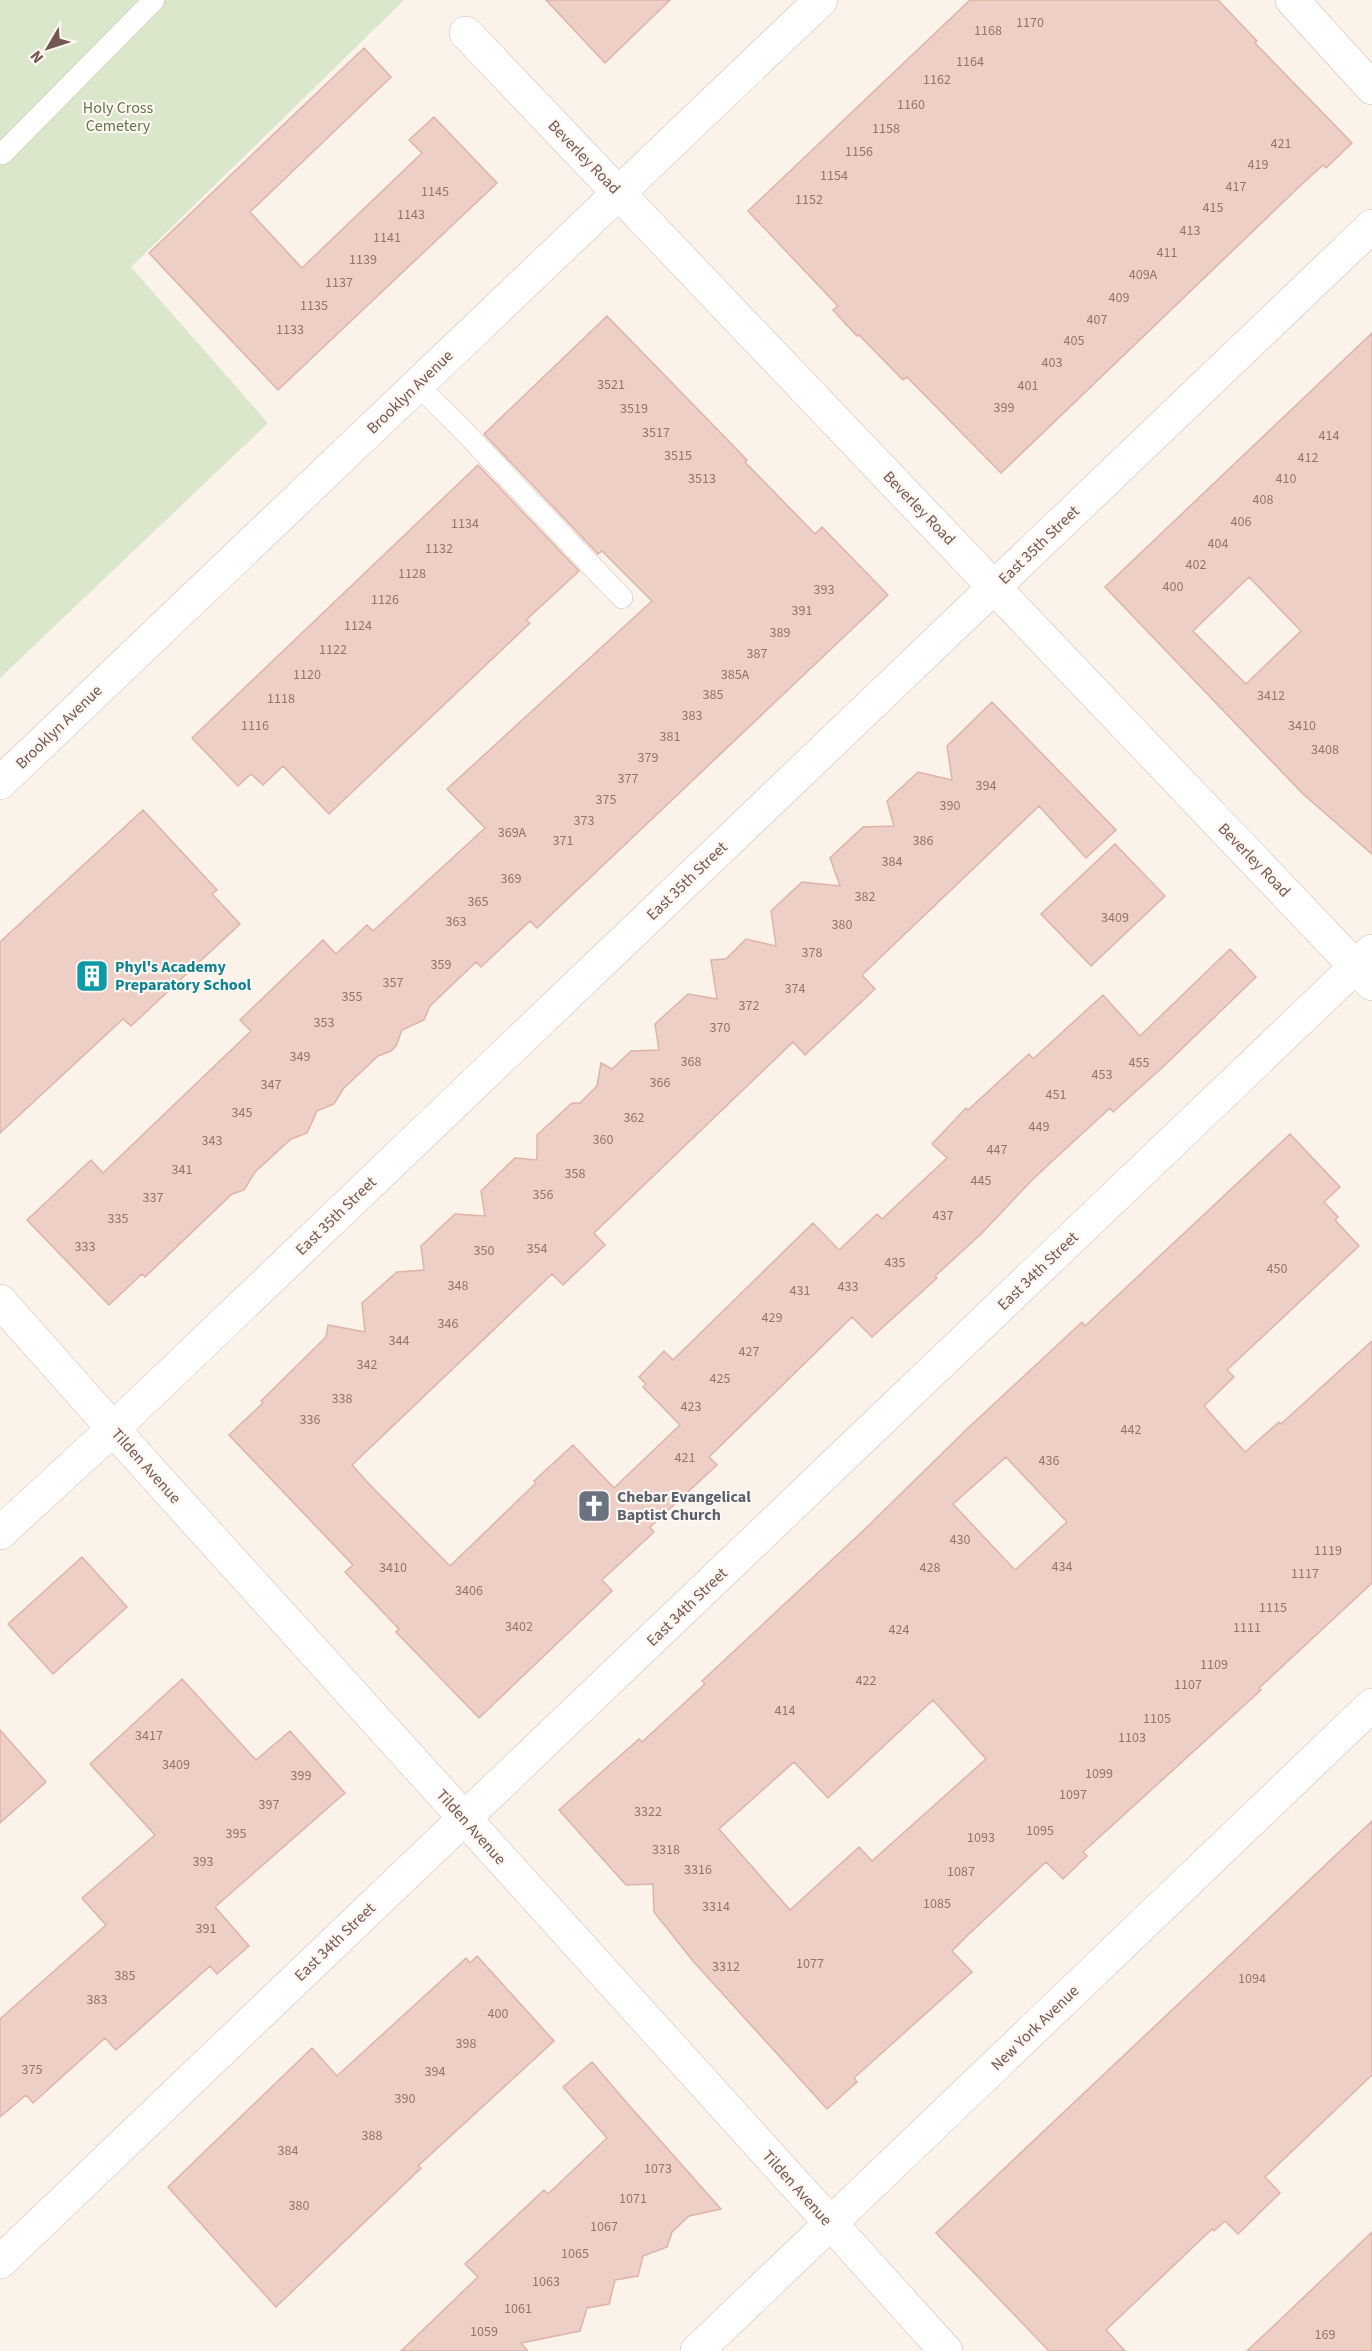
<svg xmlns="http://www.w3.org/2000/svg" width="1372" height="2351" font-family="'Source Sans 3',sans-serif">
<rect width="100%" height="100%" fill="#fbf2ea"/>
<!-- green -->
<path fill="#dae7ca" d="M0 0H404L131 267 268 423 0 678Z"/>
<!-- building -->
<path fill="#edcfc5" stroke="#deb4a7" stroke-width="1.5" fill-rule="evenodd" d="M546 0H670L605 63Z
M970 0H1218L1257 41 1255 43 1352 143 1326 168 1323 165 1300 186 1001 473 907 377 903 380 859 335 857 336 833 310 838 306 748 211Z
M364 48 391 77 250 212 302 268 422 153 409 140 434 117 497 183 278 390 149 253Z
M607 316 747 460 745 462 815 534 822 527 888 595 537 928 530 921 481 967 476 962 430 1006 424 1020 402 1030 396 1046 391 1051 378 1056 343 1089 334 1104 317 1111 307 1133 291 1139 255 1172 244 1190 232 1194 145 1277 142 1274 109 1305 27 1220 91 1160 103 1173 130 1147 251 1031 240 1020 323 940 336 954 367 925 373 931 485 828 447 789 652 601 602 551 598 554 484 434Z
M1372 333V854L1303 794 1105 587ZM1249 577 1301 631 1246 684 1193 631Z
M478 465 579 571 526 620 530 623 329 814 283 766 263 785 251 774 238 786 192 738Z
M992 702 1116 830 1086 858 1039 806 862 975 875 989 805 1055 793 1042 594 1233 605 1245 582 1267 563 1285 552 1274 352 1465 369 1484 450 1566 536 1483 534 1481 573 1445 614 1488 680 1425 643 1387 646 1384 639 1377 664 1351 673 1360 813 1223 839 1250 877 1214 882 1219 947 1158 932 1144 966 1108 968 1110 1029 1054 1033 1059 1103 995 1140 1036 1230 949 1256 977 1165 1065 1113 1112 1110 1108 1034 1178 981 1234 935 1276 937 1278 872 1337 852 1317 709 1457 717 1465 650 1527 654 1532 602 1580 612 1591 479 1718 396 1632 399 1629 345 1572 353 1565 229 1435 263 1403 261 1401 326 1337 328 1325 365 1332 362 1303 397 1272 424 1270 421 1246 455 1214 485 1216 481 1191 515 1158 537 1160V1135L572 1103H580L597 1086 601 1063 612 1069 631 1051 659 1050 655 1024 688 994 717 999 711 960 726 959 746 939 776 946 771 911 802 882 840 886 830 858 863 827 894 826 887 801 918 772 952 780 947 746Z
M143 810 217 890 212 894 240 924 131 1026 123 1019 0 1133V942Z
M1115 844 1165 896 1091 966 1041 914Z
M1290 1134 1340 1187 1324 1202 1338 1217 1335 1220 1359 1246 1227 1370 1234 1377 1204 1406 1245 1452 1279 1422 1281 1424 1372 1341V1583L1259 1688 1261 1690 1083 1852 1087 1856 1063 1879 1046 1862 969 1934 952 1951 972 1972 854 2078 857 2082 827 2109 693 1961 654 1912 653 1884 626 1885 559 1810 639 1739 642 1742 705 1684 702 1681 865 1529 966 1430 1082 1322 1085 1326ZM1006 1457 1067 1522 1015 1570 953 1504ZM933 1700 986 1759 872 1861 859 1847 790 1910 719 1829 794 1762 828 1798Z
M82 1557 127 1607 53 1674 8 1624Z
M182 1679 256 1760 290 1731 345 1793 215 1907 249 1946 217 1974 210 1966 116 2050 105 2038 33 2103 26 2095 0 2117V2019L106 1925 82 1898 155 1835 90 1764Z
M0 1730 46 1782 0 1823Z
M1372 1821V2075L1265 2177 1280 2193 1238 2234 1225 2221 1214 2231 1212 2229 1106 2330 1125 2351H1049L936 2233Z
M477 1956 554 2041 418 2166 421 2168 276 2307 168 2187 312 2048 337 2076 466 1958 470 1963Z
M592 2062 626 2102 721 2209 689 2216 672 2232 667 2247 643 2256 638 2276 615 2280 609 2304 587 2308 580 2331 521 2343 528 2351H401L478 2277 465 2264 544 2190 548 2194 607 2138 563 2087Z
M1372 2232V2351H1247L1282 2318Z"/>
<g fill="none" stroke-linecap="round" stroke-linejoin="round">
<!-- lane casing -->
<g stroke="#cebbb4" stroke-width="22">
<path id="lane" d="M0 152 2 154 154 0
M417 385 459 426 622 598"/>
</g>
<!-- street casing -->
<g stroke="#cebbb4" stroke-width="34">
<path id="street" d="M1292 0 1372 88
M466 33 1372 984
M0 783 821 0
M0 1301 147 1467 946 2351
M0 1533 113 1429 1372 226
M0 2262 1372 951
M697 2351 1372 1705"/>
</g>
<!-- lane -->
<use href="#lane" stroke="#fff" stroke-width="21"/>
<!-- street -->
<use href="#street" stroke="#fff" stroke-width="33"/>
</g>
<!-- icons -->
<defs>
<g id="building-square" transform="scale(1.725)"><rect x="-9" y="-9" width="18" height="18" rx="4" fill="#0f9aa8" stroke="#fdf6f1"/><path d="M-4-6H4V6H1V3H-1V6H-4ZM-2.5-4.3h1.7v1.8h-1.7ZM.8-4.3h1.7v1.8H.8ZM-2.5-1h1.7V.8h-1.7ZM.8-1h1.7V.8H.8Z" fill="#fff"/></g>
<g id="church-square" transform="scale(1.725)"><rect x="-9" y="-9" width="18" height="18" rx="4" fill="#6b7280" stroke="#fdf6f1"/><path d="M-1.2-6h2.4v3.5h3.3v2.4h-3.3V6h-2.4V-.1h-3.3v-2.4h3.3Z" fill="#fff"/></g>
</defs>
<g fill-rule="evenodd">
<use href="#building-square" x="92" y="976"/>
<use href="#church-square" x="594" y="1506"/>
</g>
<g text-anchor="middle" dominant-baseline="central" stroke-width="4.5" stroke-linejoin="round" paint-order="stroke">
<!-- number labels -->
<g font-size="14" fill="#92756d">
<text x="1030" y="23">1170</text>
<text x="988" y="31">1168</text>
<text x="970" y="62">1164</text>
<text x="937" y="80">1162</text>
<text x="911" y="105">1160</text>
<text x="886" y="129">1158</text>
<text x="1281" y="144">421</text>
<text x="859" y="152">1156</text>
<text x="1258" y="165">419</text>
<text x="834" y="176">1154</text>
<text x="1236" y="187">417</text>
<text x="435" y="192">1145</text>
<text x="809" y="200">1152</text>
<text x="1213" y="208">415</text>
<text x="411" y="215">1143</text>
<text x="1190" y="231">413</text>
<text x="387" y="238">1141</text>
<text x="1167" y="253">411</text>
<text x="363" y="260">1139</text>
<text x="1143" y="275">409A</text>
<text x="339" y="283">1137</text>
<text x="1119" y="298">409</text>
<text x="314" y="306">1135</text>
<text x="1097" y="320">407</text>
<text x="290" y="330">1133</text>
<text x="1074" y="341">405</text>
<text x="1052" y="363">403</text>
<text x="611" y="385">3521</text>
<text x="1028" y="386">401</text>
<text x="1004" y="408">399</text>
<text x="634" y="409">3519</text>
<text x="656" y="433">3517</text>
<text x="1329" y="436">414</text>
<text x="678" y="456">3515</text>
<text x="1308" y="458">412</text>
<text x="702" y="479">3513</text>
<text x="1286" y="479">410</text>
<text x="1263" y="500">408</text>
<text x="1241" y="522">406</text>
<text x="465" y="524">1134</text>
<text x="1218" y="544">404</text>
<text x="439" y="549">1132</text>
<text x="1196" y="565">402</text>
<text x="412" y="574">1128</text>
<text x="1173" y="587">400</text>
<text x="824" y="590">393</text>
<text x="385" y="600">1126</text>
<text x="802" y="611">391</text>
<text x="358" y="626">1124</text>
<text x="780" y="633">389</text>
<text x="333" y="650">1122</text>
<text x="757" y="654">387</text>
<text x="307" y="675">1120</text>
<text x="735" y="675">385A</text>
<text x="713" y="695">385</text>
<text x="1271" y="696">3412</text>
<text x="281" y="699">1118</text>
<text x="692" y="716">383</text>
<text x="255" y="726">1116</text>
<text x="1302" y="726">3410</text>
<text x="670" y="737">381</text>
<text x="1325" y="750">3408</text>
<text x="648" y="758">379</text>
<text x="628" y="779">377</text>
<text x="986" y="786">394</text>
<text x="606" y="800">375</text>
<text x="950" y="806">390</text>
<text x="584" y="821">373</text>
<text x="512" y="833">369A</text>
<text x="563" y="841">371</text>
<text x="923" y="841">386</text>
<text x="892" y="862">384</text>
<text x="511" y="879">369</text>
<text x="865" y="897">382</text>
<text x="478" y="902">365</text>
<text x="1115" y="918">3409</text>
<text x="456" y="922">363</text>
<text x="842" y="925">380</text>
<text x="812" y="953">378</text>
<text x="441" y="965">359</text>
<text x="393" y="983">357</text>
<text x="795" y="989">374</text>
<text x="352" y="997">355</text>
<text x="749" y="1006">372</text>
<text x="324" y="1023">353</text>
<text x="720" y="1028">370</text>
<text x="300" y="1057">349</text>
<text x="691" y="1062">368</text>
<text x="1139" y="1063">455</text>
<text x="1102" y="1075">453</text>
<text x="660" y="1083">366</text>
<text x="271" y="1085">347</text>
<text x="1056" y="1095">451</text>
<text x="242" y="1113">345</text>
<text x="634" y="1118">362</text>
<text x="1039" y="1127">449</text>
<text x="603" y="1140">360</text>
<text x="212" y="1141">343</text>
<text x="997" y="1150">447</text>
<text x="182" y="1170">341</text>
<text x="575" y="1174">358</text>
<text x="981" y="1181">445</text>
<text x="543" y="1195">356</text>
<text x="153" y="1198">337</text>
<text x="943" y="1216">437</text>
<text x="118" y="1219">335</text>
<text x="85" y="1247">333</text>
<text x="537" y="1249">354</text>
<text x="484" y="1251">350</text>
<text x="895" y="1263">435</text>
<text x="1277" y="1269">450</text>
<text x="458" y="1286">348</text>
<text x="848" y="1287">433</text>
<text x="800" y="1291">431</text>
<text x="772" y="1318">429</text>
<text x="448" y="1324">346</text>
<text x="399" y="1341">344</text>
<text x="749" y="1352">427</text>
<text x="367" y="1365">342</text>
<text x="720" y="1379">425</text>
<text x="342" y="1399">338</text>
<text x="691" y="1407">423</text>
<text x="310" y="1420">336</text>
<text x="1131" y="1430">442</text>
<text x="685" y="1458">421</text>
<text x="1049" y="1461">436</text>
<text x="960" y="1540">430</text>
<text x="1328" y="1551">1119</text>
<text x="1062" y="1567">434</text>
<text x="393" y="1568">3410</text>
<text x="930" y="1568">428</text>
<text x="1305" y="1574">1117</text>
<text x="469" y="1591">3406</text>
<text x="1273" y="1608">1115</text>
<text x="519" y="1627">3402</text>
<text x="1247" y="1628">1111</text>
<text x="899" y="1630">424</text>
<text x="1214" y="1665">1109</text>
<text x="866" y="1681">422</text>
<text x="1188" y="1685">1107</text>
<text x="785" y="1711">414</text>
<text x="1157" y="1719">1105</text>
<text x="149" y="1736">3417</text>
<text x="1132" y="1738">1103</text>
<text x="176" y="1765">3409</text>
<text x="1099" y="1774">1099</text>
<text x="301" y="1776">399</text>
<text x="1073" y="1795">1097</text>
<text x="269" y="1805">397</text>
<text x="648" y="1812">3322</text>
<text x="1040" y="1831">1095</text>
<text x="236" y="1834">395</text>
<text x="981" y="1838">1093</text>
<text x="666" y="1850">3318</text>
<text x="203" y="1862">393</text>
<text x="698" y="1870">3316</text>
<text x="961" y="1872">1087</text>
<text x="937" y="1904">1085</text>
<text x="716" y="1907">3314</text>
<text x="206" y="1929">391</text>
<text x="810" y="1964">1077</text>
<text x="726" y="1967">3312</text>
<text x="125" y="1976">385</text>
<text x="1252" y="1979">1094</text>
<text x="97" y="2000">383</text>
<text x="498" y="2014">400</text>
<text x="466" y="2044">398</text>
<text x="32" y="2070">375</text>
<text x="435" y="2072">394</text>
<text x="405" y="2099">390</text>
<text x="372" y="2136">388</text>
<text x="288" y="2151">384</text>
<text x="658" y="2169">1073</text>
<text x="633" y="2199">1071</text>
<text x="299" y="2206">380</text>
<text x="604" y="2227">1067</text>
<text x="575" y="2254">1065</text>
<text x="546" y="2282">1063</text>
<text x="518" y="2309">1061</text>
<text x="484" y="2332">1059</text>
<text x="1325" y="2335">169</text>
</g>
<!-- park labels -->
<g font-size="16" fill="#5e7849" stroke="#fdf6f1">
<text x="118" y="108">Holy Cross<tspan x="118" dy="18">Cemetery</tspan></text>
</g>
<!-- street labels -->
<g font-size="16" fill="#735750" stroke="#fdf6f1">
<text transform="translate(584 157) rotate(46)">Beverley Road</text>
<text transform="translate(410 392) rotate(-44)">Brooklyn Avenue</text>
<text transform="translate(919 508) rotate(46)">Beverley Road</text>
<text transform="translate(1039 545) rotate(-44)">East 35th Street</text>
<text transform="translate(59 727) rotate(-44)">Brooklyn Avenue</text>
<text transform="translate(1254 860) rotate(46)">Beverley Road</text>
<text transform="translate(687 881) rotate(-44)">East 35th Street</text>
<text transform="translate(336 1216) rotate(-44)">East 35th Street</text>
<text transform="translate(1038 1271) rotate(-44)">East 34th Street</text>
<text transform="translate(146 1466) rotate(48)">Tilden Avenue</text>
<text transform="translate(687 1607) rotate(-44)">East 34th Street</text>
<text transform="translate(471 1827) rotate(48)">Tilden Avenue</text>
<text transform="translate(335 1942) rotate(-44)">East 34th Street</text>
<text transform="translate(1035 2028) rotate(-44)">New York Avenue</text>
<text transform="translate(797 2188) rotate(48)">Tilden Avenue</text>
</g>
<!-- culture labels -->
<g font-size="16" font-weight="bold" fill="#0d838f" stroke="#fdf6f1" text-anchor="start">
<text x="115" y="967">Phyl's Academy<tspan x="115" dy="18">Preparatory School</tspan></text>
</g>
<!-- worship labels -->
<g font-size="16" font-weight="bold" fill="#5b616d" stroke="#fdf6f1" text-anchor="start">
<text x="617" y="1497">Chebar Evangelical<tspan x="617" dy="18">Baptist Church</tspan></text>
</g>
</g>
<!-- north arrow -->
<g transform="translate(48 48) rotate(231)" stroke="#fdf6f1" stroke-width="4.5" paint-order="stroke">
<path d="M0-4.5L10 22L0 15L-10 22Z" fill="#735750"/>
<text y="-9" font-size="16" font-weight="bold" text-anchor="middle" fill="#735750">N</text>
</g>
</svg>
